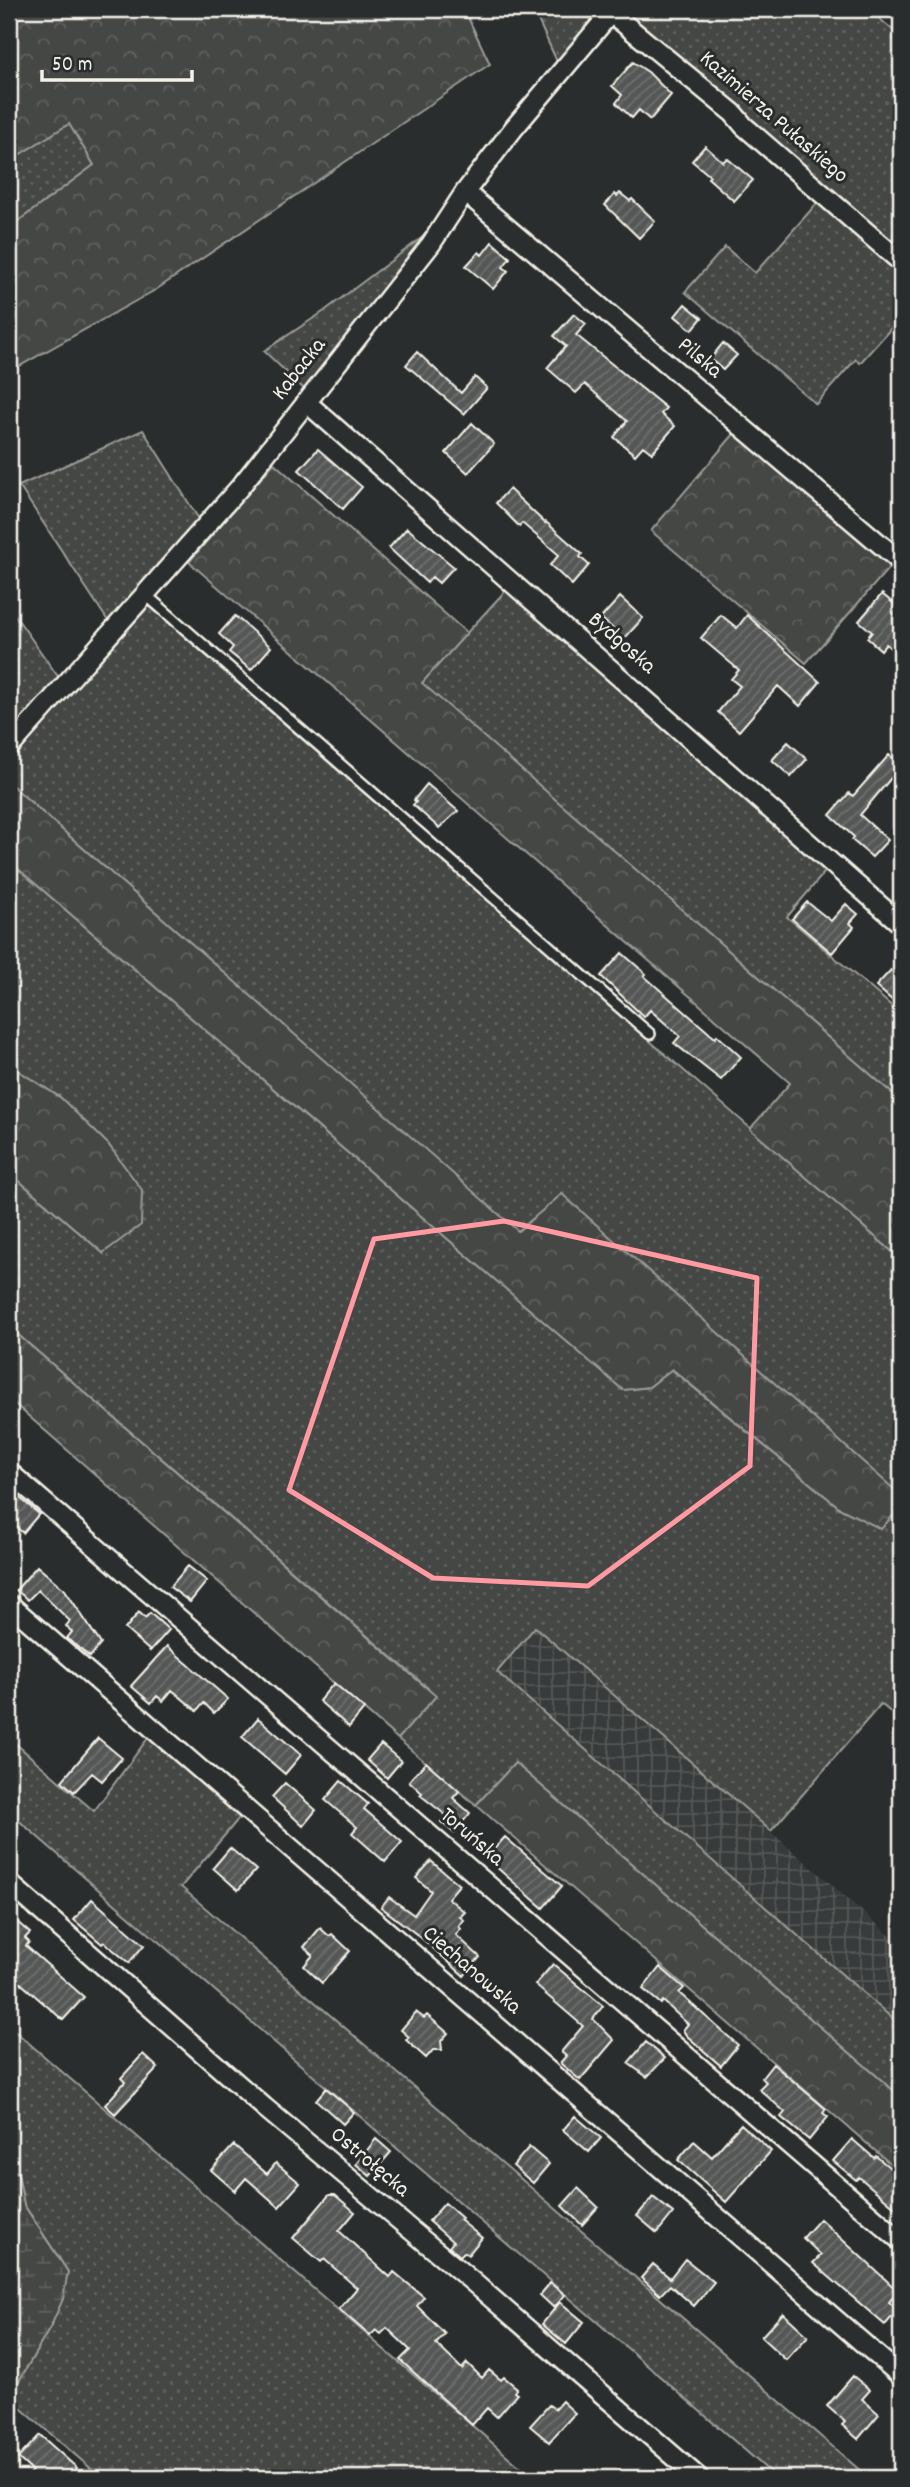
<svg xmlns="http://www.w3.org/2000/svg" width="910" height="2487" font-family="Dekko,sans-serif">
<defs>
<pattern id="industrial-grid" width="8" height="8" patternUnits="userSpaceOnUse" patternTransform="scale(1.75)"><rect width="8" height="8" fill="#373a3a"/><path d="M0 4h8M4 0v8" fill="none" stroke="#555756"/></pattern>
<pattern id="grass-dots" width="8" height="8" patternUnits="userSpaceOnUse" patternTransform="scale(1.75)"><rect width="8" height="8" fill="#444645"/><path d="M2 2h.1M6 6h.1" fill="none" stroke="#606160" stroke-width="1.8" stroke-linecap="round"/></pattern>
<pattern id="forest-crowns" width="20" height="18" patternUnits="userSpaceOnUse" patternTransform="scale(1.75)"><rect width="20" height="18" fill="#444645"/><path d="M2 6a3 3 0 1 1 6 0M12 15a3 3 0 1 1 6 0" fill="none" stroke="#606160"/></pattern>
<pattern id="wetland-marsh" width="20" height="14" patternUnits="userSpaceOnUse" patternTransform="scale(1.75)"><rect width="20" height="14" fill="#444645"/><path d="M1 5h8M5 5V1M11 12h8M15 12V8" fill="none" stroke="#606160"/></pattern>
<pattern id="building-hatch" width="6" height="6" patternUnits="userSpaceOnUse" patternTransform="scale(1.75)"><rect width="6" height="6" fill="#555756"/><path d="M-1 1l2-2M0 6l6-6M5 7l2-2" fill="none" stroke="#6e706e"/></pattern>
</defs>
<rect width="100%" height="100%" fill="#2a2d2e"/>
<filter id="ink" filterUnits="userSpaceOnUse"><feTurbulence type="fractalNoise" baseFrequency=".0143" numOctaves="2"/><feDisplacementMap in="SourceGraphic" scale="14" xChannelSelector="R" yChannelSelector="G"/><feConvolveMatrix kernelMatrix="1 2 1 2 8 2 1 2 1" color-interpolation-filters="sRGB"/></filter>
<g filter="url(#ink)">
<!-- industrial -->
<path fill="url(#industrial-grid)" d="M534 1626 901 1945V2026L496 1672Z"/>
<!-- grass -->
<path fill="url(#grass-dots)" stroke="#9c9c96" stroke-width="2" d="M533 9H608L560 68Z
M632 9H868L901 37V250L632 17Z
M69 123 94 165 9 228V161Z
M818 202 901 274V317L860 363 856 359 816 404 685 292 725 247 755 273Z
M428 233 305 390 264 351 323 312Z
M143 430 200 521 108 621 19 486Z
M507 589 829 867 787 917 901 1014V1101L421 683Z
M149 606 901 1259V1721L881 1704 771 1831 535 1627 497 1672 901 2026V2097L515 1763 476 1805 398 1739 436 1695 9 1327V1172L103 1253 61 1098 9 1065V861L623 1390 649 1387 671 1369 841 1509 881 1528 562 1194 518 1232 9 783V761Z
M9 607 59 678 19 726 9 723Z
M9 1738 94 1811 148 1738 240 1817 181 1887 869 2478H777L9 1812Z
M9 2026 533 2478H102L9 2398 51 2326 68 2272 24 2205 18 2174 9 2166Z"/>
<!-- forest -->
<path fill="url(#forest-crowns)" stroke="#9c9c96" stroke-width="2" d="M9 9H464L490 64 157 289 9 372V228L94 165 69 124 9 161Z
M734 434 893 563 806 663 651 531Z
M274 463 467 633 422 683 901 1101V1259L750 1129 790 1083 189 562Z
M9 783 518 1231 562 1194 897 1492 899 1509 881 1529 841 1509 672 1369 649 1387 623 1390 9 861Z
M9 1065 61 1098 108 1144 142 1190 141 1225 103 1253 9 1172Z
M9 1327 436 1696 398 1739 9 1399Z
M515 1763 901 2097V2173L476 1805Z"/>
<!-- wetland -->
<path fill="url(#wetland-marsh)" stroke="#9c9c96" stroke-width="2" d="M9 2166 18 2174 24 2205 68 2272 63 2299 51 2326 9 2398Z"/>
<!-- building -->
<path fill="url(#building-hatch)" stroke="#f4f1e8" stroke-width="2" d="M633 62 648 72 671 95 650 120 639 110 632 118 616 103 622 95 612 86Z
M705 146 723 162 727 158 753 180 734 201 708 178 710 176 692 161Z
M620 193 630 201 632 199 655 221 639 238 605 205 615 194 617 196Z
M492 242 510 258 503 267 508 271 493 289 466 266 479 252 482 255Z
M685 304 702 318 692 330 675 316Z
M574 314 586 324 576 335 666 408 661 414 675 426 652 453 643 446 635 455 614 437 627 421 585 384 576 393 547 368 566 346 554 336Z
M723 343 737 355 723 370 710 359Z
M417 352 461 393 475 377 487 388 464 414 406 365Z
M472 423 494 444 468 473 446 453Z
M318 449 362 487 343 509 299 470Z
M509 489 545 523 546 522 582 554 580 557 589 565 572 585 550 565 559 555 522 523 519 526 496 503Z
M407 528 454 567 439 583 432 577 427 583 389 548Z
M882 594 899 608 894 614 901 621V643L894 651 886 644 881 650 867 638 872 632 859 621Z
M620 597 643 618 624 639 601 618Z
M721 615 737 628 747 615 820 682 800 706 778 686 739 731 718 712 740 686 731 679 739 670 701 638Z
M235 616 271 647 251 670 229 652 233 647 219 634Z
M788 742 807 759 791 777 772 760Z
M889 755 901 766 860 815 888 840 872 857 852 840 854 837 830 815 849 793 853 796Z
M427 784 458 811 439 828 413 805 416 802 414 800Z
M807 902 831 921 846 904 858 914 850 923 854 927 832 953 792 919Z
M622 953 646 974 644 976 715 1038 717 1035 741 1057 721 1080 674 1043 680 1036 650 1010 644 1017 601 976Z
M891 970 901 979V993L894 1002 876 986Z
M9 1493 18 1500 20 1498 39 1514 23 1533 9 1521Z
M37 1566 65 1590 101 1644 90 1657 67 1638 72 1632 66 1626 70 1621 38 1590 28 1600 16 1590Z
M188 1566 207 1581 190 1602 170 1587Z
M139 1612 145 1618 150 1613 169 1630 150 1651 125 1629Z
M167 1646 228 1699 214 1713 204 1703 197 1711 172 1690 163 1701 157 1696 151 1703 131 1686Z
M334 1683 364 1709 349 1727 319 1701Z
M258 1718 301 1755 285 1774 242 1737Z
M98 1738 122 1758 102 1781 92 1773 74 1792 62 1781Z
M381 1744 401 1761 387 1778 367 1760Z
M426 1762 459 1791 453 1798 470 1813 454 1833 441 1822 447 1816 420 1795 422 1793 409 1781Z
M341 1781 368 1804 364 1809 402 1842 385 1862 352 1833 357 1827 325 1800Z
M285 1783 316 1810 303 1826 272 1797Z
M505 1837 562 1886 543 1908 486 1858Z
M230 1848 256 1870 238 1890 213 1868Z
M431 1861 459 1885 448 1898 465 1912 460 1917 464 1920 459 1926 461 1929 456 1935 480 1957 464 1976 424 1940 381 1907 389 1897 414 1915 431 1891 416 1878Z
M92 1899 144 1945 129 1963 104 1942 102 1944 74 1920Z
M9 1915 30 1933 25 1938 29 1942 26 1946 84 1997 63 2020 9 1973Z
M320 1928 329 1936 332 1934 350 1951 322 1983 304 1966 313 1955 304 1947Z
M553 1964 603 2006 593 2019 614 2040 580 2080 560 2063 566 2056 561 2052 583 2026 535 1985Z
M660 1967 684 1988 679 1993 738 2045 721 2066 686 2035 683 2030 688 2024 663 2001 661 2004 643 1989Z
M416 2012 424 2018 427 2015 448 2033 441 2041 442 2050H433L426 2058 406 2040 409 2037 401 2030Z
M646 2042 665 2058 647 2077 628 2063Z
M143 2054 158 2068 115 2114 105 2105 125 2082 121 2078Z
M773 2064 826 2109 823 2113 828 2117 809 2140 781 2117 785 2112 759 2089 766 2082 762 2078Z
M326 2088 354 2112 343 2124 316 2100Z
M575 2116 601 2138 589 2152 563 2130Z
M741 2124 771 2151 726 2202 678 2160 694 2141 712 2157Z
M376 2139 391 2152 370 2176 356 2164Z
M852 2139 874 2158 876 2156 901 2177V2212L859 2177 856 2180 833 2161Z
M234 2145 267 2174 276 2163 300 2183 279 2207 246 2178 235 2191 211 2170Z
M529 2147 549 2164 533 2183 513 2166Z
M578 2188 598 2207 582 2225 562 2206Z
M329 2195H335L355 2212 339 2231 390 2277 394 2272 424 2297 417 2306 445 2334 436 2344 462 2369 467 2363 482 2378 489 2370 501 2380 504 2377 517 2388 514 2392 517 2394 497 2417 487 2408 472 2425 400 2360 410 2350 387 2328 381 2334 376 2330 370 2336 339 2309 357 2288 324 2259 321 2262 293 2238Z
M653 2197 673 2213 657 2233 637 2216Z
M445 2203 462 2218 460 2220 482 2238 468 2255 464 2252 460 2256 449 2247 453 2242 429 2221Z
M820 2219 898 2291 889 2302 898 2310 885 2325 813 2263 821 2255 803 2238Z
M685 2259 714 2282 694 2306 670 2285 660 2295 641 2278 653 2264 670 2278Z
M550 2283 565 2295 554 2308 540 2295Z
M560 2302 584 2322 566 2344 542 2324Z
M783 2313 808 2336 786 2360 761 2337Z
M853 2376 870 2390 862 2399 879 2414 858 2439 842 2425 845 2422 827 2406Z
M562 2401 575 2413 549 2442 530 2426 549 2405 555 2409Z
M40 2435 77 2468 67 2478H24L32 2471 18 2458Z"/>
<g fill="none" stroke-linecap="round" stroke-linejoin="round">
<!-- lane casing -->
<g stroke="#f4f1e8" stroke-width="14">
<path id="lane" d="M145 594 650 1034"/>
</g>
<!-- street casing -->
<g stroke="#f4f1e8" stroke-width="23">
<path id="street" d="M611 13 733 113 744 126 901 262
M465 192 901 562
M306 402 901 924
M9 748 240 487 431 244 465 192 514 128 614 9
M9 1472 901 2241
M9 1604 901 2376
M9 1883 264 2107 473 2282 699 2478"/>
</g>
<!-- lane -->
<use href="#lane" stroke="#2a2d2e" stroke-width="9"/>
<!-- street -->
<use href="#street" stroke="#2a2d2e" stroke-width="18"/>
</g>
</g>
<!-- marked area -->
<path fill="none" stroke="#ff9aa2" stroke-width="5" stroke-linejoin="round" d="M504 1221 757 1278 750 1466 588 1586 433 1578 289 1490 374 1239Z"/>
<g text-anchor="middle" dominant-baseline="central" stroke-width="6" stroke-linejoin="round" paint-order="stroke">
<!-- street labels -->
<g font-size="23" fill="#f4f1e8" stroke="#2a2d2e">
<text transform="translate(773 118) rotate(41)">Kazimierza Pułaskiego</text>
<text transform="translate(699 359) rotate(40)">Pilska</text>
<text transform="translate(300 370) rotate(-52)">Kabacka</text>
<text transform="translate(621 644) rotate(41)">Bydgoska</text>
<text transform="translate(471 1838) rotate(41)">Toruńska</text>
<text transform="translate(471 1971) rotate(41)">Ciechanowska</text>
<text transform="translate(369 2163) rotate(40)">Ostrołęcka</text>
</g>
</g>
<!-- margin -->
<rect width="910" height="2487" fill="none" stroke="#2a2d2e" stroke-width="35"/>
<rect x="18" y="18" width="875" height="2452" fill="none" stroke="#f4f1e8" stroke-width="2.5" filter="url(#ink)"/>
<!-- scale -->
<path d="M42 70v10h150v-10" fill="none" stroke="#f4f1e8" stroke-width="3.5"/>
<text x="52" y="70" font-size="21" fill="#f4f1e8" stroke="#2a2d2e" stroke-width="5" paint-order="stroke">50 m</text>
</svg>
